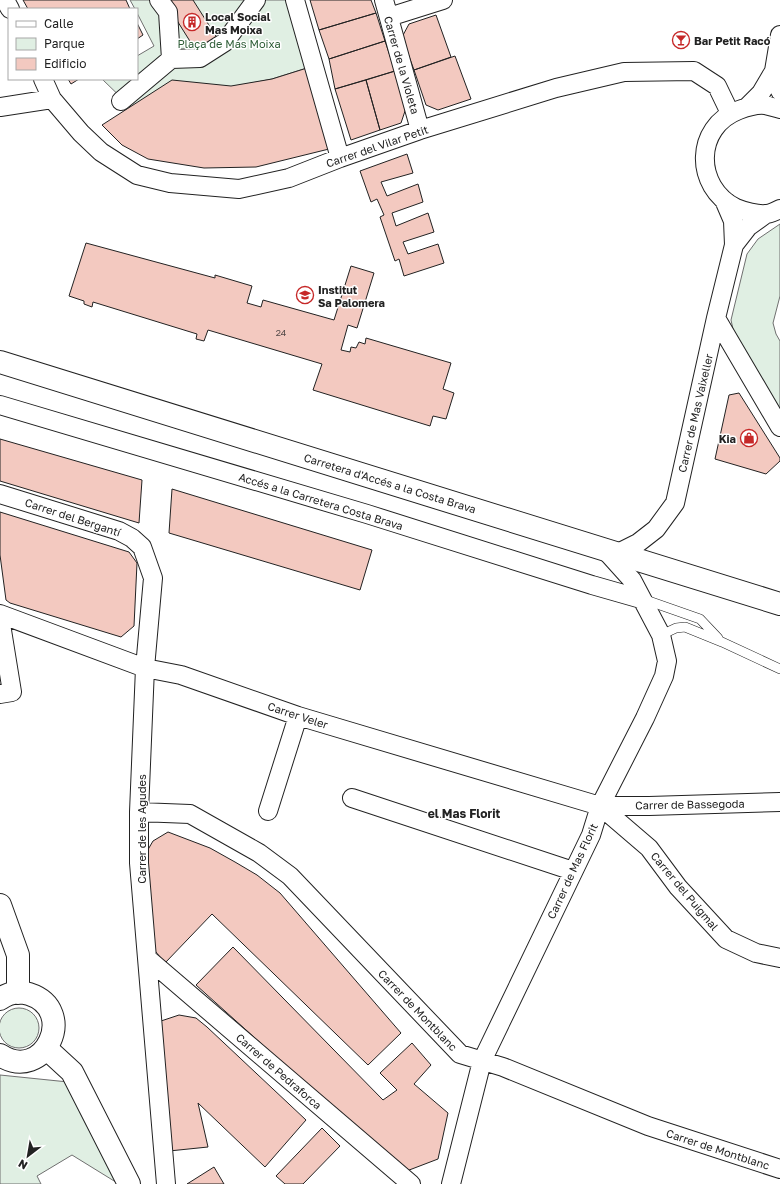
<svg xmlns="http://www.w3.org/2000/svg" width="780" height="1184" font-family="'Golos Text',sans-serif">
<rect width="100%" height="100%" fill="#fff"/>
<!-- green -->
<path fill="#e0efe3" stroke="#6f6f6f" d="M130 0H292L307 68 272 79 131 107 102 79H137V56L154 46 137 13V9H135Z
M780 224V296L773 323 776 334 780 341V419L737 347 731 320 747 254 758 239Z
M-1 1028a20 20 0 1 1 40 0a20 20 0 1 1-40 0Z
M0 1075 78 1083 119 1184 72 1155 37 1176 41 1184H0Z"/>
<!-- building -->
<path fill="#f3c9c0" stroke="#222" d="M23 0H126L130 9H28Z
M171 0H193L219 41 198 54 166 3Z
M310 0H371L376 13 319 30Z
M376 13 385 41 329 59 319 30Z
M436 15 451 57 414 70 402 37 409 24Z
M137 23 143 35 137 39Z
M385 41 395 71 335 89 329 59Z
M455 56 471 99 438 110 426 105 414 70Z
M307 68 329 149 256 167 204 168 148 159 122 145 102 125 172 80 231 86 272 79Z
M395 71 407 105 401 123 380 130 366 80Z
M68 79H79L71 84Z
M366 80 380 130 351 140 335 89Z
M407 154 413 173 381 182 387 196 418 184 423 202 392 213 396 226 428 213 434 232 403 242 408 254 438 244 444 263 404 276 399 259 395 261 380 217 384 215 377 199 371 202 360 171Z
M86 243 215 278V275L252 286 247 303 261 307 263 300 334 320 351 266 374 273 357 328 348 325 341 350 350 352 351 347 356 348 359 342 365 344 366 338 451 363 443 389 454 393 446 419 433 416 430 426 313 390 322 364 208 330 204 341 196 339 197 334 93 302 92 307 84 304V301L69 296Z
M739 393 780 458V461L766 474 715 459 729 395Z
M0 439 142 480 139 523 0 481Z
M172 489 372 550 360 590 169 533Z
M0 512 129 552 137 563 134 626 121 637 10 603 6 600 0 555Z
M168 832 210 848 235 862 257 875 280 893 401 1033 368 1065 212 914 165 963 151 946 146 853 153 841Z
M233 947 383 1100 397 1090 380 1073 412 1043 431 1065 414 1084 448 1113 438 1159 404 1172 196 985Z
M179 1015 196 1018 207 1027 306 1120 265 1167 198 1103 208 1147 169 1151 161 1021Z
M322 1128 340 1146 303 1184H285L276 1176Z
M214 1167 224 1184H187Z"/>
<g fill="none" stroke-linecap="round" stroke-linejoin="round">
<!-- lane casing -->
<g stroke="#222" stroke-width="10">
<path id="lane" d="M643 599 700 619 718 638
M661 635 676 628 685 627 722 642 780 669"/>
</g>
<!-- street casing -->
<g stroke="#222" stroke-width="20">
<path id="street" d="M5 0 10 9
M159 0 168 12 171 59
M295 0 340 158
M384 0 420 130
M389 17 443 0
M774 71 780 35
M43 79 52 99 81 133 101 152 137 175 170 183 239 189 289 178 340 158 420 130 556 88 624 72 694 71 717 86 730 113
M121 101 171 59 200 58 225 42 256 0
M748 106 761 93 774 71 780 91
M0 107 52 99
M780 109C775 108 770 106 765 105 756 104 747 107 739 110 694 127 694 187 736 208 743 211 758 215 766 214 770 214 776 211 780 209
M724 200 733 221 734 245 748 227 766 214
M716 318 780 427
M0 405 367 514 592 585 641 599
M0 494 119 531 132 538 142 547 153 578 145 668 139 812V863L166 1184
M616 554 638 543 656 529 675 503 716 318 734 245
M0 614 145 668 181 675 298 716 600 806H649L780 802
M0 618 12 692 0 694
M352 798 573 871
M600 806 649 848 678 887 726 939 756 953 780 958
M268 811 298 716
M139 812 190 814 259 853 290 876 460 1054 503 1067 648 1126 780 1169
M147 958 411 1184
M451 1184 482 1061 591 835 600 806 645 718 664 676 667 661 661 635 632 580 605 550"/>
</g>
<!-- secondary casing -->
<g stroke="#222" stroke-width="24">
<path id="secondary" d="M0 362 780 604
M0 905 18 955V993
M0 999C8 993 19 991 29 994 79 1010 44 1084 0 1055
M47 1049 72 1072 129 1184"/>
</g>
<!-- lane -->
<use href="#lane" stroke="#fff" stroke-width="9"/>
<!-- street -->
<use href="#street" stroke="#fff" stroke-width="18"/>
<!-- secondary -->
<use href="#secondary" stroke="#fff" stroke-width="22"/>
</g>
<!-- icons -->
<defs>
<g id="building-ring" transform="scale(0.9)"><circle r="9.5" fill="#fff" stroke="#c62828" stroke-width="1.5"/><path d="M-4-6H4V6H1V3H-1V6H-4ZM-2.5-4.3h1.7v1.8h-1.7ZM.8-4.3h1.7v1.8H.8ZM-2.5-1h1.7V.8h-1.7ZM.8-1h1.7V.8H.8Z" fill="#c62828"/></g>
<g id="bar-ring" transform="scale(0.9)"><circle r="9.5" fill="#fff" stroke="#c62828" stroke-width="1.5"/><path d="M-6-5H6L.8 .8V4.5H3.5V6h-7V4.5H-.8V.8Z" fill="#c62828"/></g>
<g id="school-ring" transform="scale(0.9)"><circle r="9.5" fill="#fff" stroke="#c62828" stroke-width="1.5"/><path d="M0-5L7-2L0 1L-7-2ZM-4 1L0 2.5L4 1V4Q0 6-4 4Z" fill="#c62828"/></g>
<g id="shop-ring" transform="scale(0.9)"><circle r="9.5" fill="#fff" stroke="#c62828" stroke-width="1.5"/><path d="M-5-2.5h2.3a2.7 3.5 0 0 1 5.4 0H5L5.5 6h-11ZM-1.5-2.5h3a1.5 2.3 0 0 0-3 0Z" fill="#c62828"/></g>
</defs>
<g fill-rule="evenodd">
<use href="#building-ring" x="192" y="22"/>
<use href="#bar-ring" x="681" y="40"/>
<use href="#school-ring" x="305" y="295"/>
<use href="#shop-ring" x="749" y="438"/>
</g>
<g text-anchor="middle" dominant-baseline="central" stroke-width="3" stroke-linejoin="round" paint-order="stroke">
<!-- number labels -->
<g font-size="9" fill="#564c4a">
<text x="281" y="332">24</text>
</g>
<!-- poi labels -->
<g font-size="11" font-weight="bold" fill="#222" stroke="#fff" text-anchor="start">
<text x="205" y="16">Local Social<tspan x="205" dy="13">Mas Moixa</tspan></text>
<text x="694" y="40">Bar Petit Racó</text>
<text x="318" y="289">Institut<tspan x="318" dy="13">Sa Palomera</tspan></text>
<text x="736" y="438" text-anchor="end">Kia</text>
</g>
<!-- park labels -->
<g font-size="11" fill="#2f5e38" stroke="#fff">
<text x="229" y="43">Plaça de Mas Moixa</text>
</g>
<!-- street labels -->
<g font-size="11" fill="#222" stroke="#fff">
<text transform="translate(402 65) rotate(74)">Carrer de la Violeta</text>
<text transform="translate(377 146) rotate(-19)">Carrer del Vilar Petit</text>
<text transform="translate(695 413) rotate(-77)">Carrer de Mas Vaixeller</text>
<text transform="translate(390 483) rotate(17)">Carretera d'Accés a la Costa Brava</text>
<text transform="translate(321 501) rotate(17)">Accés a la Carretera Costa Brava</text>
<text transform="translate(73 517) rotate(18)">Carrer del Bergantí</text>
<text transform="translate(298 715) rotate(18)">Carrer Veler</text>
<text transform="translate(690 804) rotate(-1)">Carrer de Bassegoda</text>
<text transform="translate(141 829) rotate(-90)">Carrer de les Agudes</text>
<text transform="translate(572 871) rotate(-65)">Carrer de Mas Florit</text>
<text transform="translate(685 891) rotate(50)">Carrer del Puigmal</text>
<text transform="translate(418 1010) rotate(46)">Carrer de Montblanc</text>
<text transform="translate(279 1071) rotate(41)">Carrer de Pedraforca</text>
<text transform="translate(718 1149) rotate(18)">Carrer de Montblanc</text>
</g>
<!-- neighbourhood labels -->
<g font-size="12" font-weight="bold" fill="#222" stroke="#fff">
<text x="464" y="813">el Mas Florit</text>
</g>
</g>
<!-- legend -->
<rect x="8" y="8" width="130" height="72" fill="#ffffff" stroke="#a7a7a7"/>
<rect x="16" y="21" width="20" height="6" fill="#ffffff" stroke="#a7a7a7"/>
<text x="44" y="28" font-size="12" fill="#222222">Calle</text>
<rect x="16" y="38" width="20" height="12" fill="#e0efe3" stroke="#a7a7a7"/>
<text x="44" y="48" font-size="12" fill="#222222">Parque</text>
<rect x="16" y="58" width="20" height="12" fill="#f3c9c0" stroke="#a7a7a7"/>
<text x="44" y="68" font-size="12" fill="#222222">Edificio</text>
<!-- north arrow -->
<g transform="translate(28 1156) rotate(211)" stroke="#ffffff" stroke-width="3" paint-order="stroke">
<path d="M0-3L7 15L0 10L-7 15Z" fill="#222222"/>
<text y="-6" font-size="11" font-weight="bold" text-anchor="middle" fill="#222222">N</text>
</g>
</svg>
